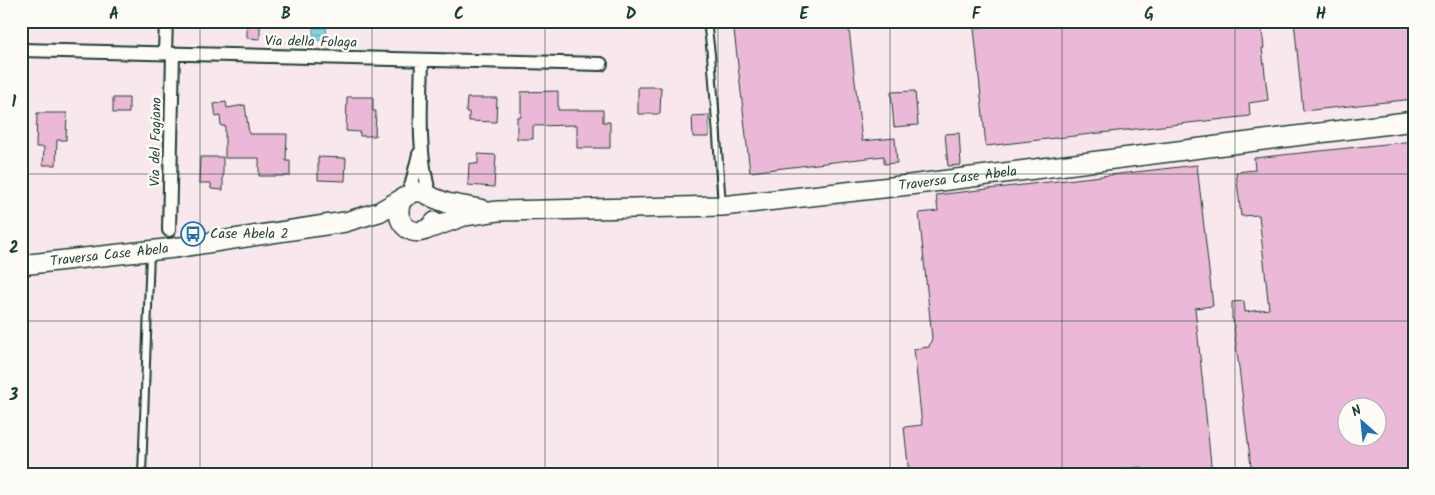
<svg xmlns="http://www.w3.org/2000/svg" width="1435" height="495" font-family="Kalam,sans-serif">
<defs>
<pattern id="water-rules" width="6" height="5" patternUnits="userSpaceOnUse" patternTransform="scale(1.25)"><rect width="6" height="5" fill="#83d4dd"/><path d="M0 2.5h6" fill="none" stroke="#6badb4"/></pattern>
</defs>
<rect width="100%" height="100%" fill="#f8e8ed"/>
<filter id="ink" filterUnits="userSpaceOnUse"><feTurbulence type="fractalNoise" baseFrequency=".02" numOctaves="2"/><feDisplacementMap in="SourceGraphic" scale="10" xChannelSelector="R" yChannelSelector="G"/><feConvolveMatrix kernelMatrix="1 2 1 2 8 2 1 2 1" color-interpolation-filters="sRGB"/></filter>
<g filter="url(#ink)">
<!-- water -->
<path fill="url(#water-rules)" stroke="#5b9899" d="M313 21H327L326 41 313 40Z"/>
<!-- building -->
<path fill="#ebb9d7" stroke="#1f3d34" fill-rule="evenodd" d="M247 21H260V39L247 38Z
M733 21H848L862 141 895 138 897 163 884 164V156L750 172Z
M1033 21H1261L1264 48H1262L1268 100 1249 103 1250 116 986 146 974 28Z
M1294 21H1414V99L1303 111Z
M638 87H661L660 114H638Z
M558 91V110H603V122H610V148H577V125L533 126V139H517V117H521V92Z
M915 91 918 125 894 127 891 92Z
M347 97H373V111H376L375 136H360V132L346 131Z
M113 98H129V113H113Z
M467 98H497L496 122 469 121V112H466Z
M226 102 227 108 245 105 249 134H287L286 161H290V176H259V158H225V126H221L220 116 216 117 214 104Z
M37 113H67L66 140H57L56 165H43L44 147H36Z
M709 115V137H693L692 116Z
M959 133 961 165 948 166 945 134Z
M1414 141V474H1252L1233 319H1232V302L1244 301 1245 312 1269 309 1259 215 1241 216 1236 172 1255 170 1254 158ZM1348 408H1378V438H1348Z
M478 154 496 155 494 187 468 185 469 163 478 164Z
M200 157H223V190L211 189V183H199Z
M318 157 346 158 345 181 318 180Z
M1197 165 1213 306 1195 308 1212 474H1142V467L1074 474H909L904 427 922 425 914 349 929 347 932 338 919 213 938 211 936 195Z"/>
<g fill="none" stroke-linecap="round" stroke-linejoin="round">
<!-- lane casing -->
<g stroke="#1f3d34" stroke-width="10">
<path id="lane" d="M707 21 711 54 722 205
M142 474 150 252"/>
</g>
<!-- street casing -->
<g stroke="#1f3d34" stroke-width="16">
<path id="street" d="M21 50 601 64
M165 53 166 21
M422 60C421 105 417 152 430 195
M407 196 412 183 419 154
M169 230 173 54"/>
</g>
<!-- secondary casing -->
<g stroke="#1f3d34" stroke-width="22">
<g id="secondary">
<path d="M403 198C388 223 418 245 435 222"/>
<path id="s1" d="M428 229 464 216 498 211 722 206 909 185 1414 121"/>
<path id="s2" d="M21 265 174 248 345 222 379 212 414 192H423L434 198 447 203 480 209"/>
</g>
</g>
<!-- lane -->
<use href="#lane" stroke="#fdfcf7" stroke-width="6"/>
<!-- street -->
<use href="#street" stroke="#fdfcf7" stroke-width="12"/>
<!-- secondary -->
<use href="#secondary" stroke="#fdfcf7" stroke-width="19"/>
</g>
</g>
<!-- grid -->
<path fill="none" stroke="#1f3d34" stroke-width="1" stroke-opacity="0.55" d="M200 21V474M372 21V474M545 21V474M718 21V474M890 21V474M1062 21V474M1235 21V474M21 174H1414M21 321H1414"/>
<!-- icons -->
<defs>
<g id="bus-ring" transform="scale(1.25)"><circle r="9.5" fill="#fdfcf7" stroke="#1f6fb2" stroke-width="1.5"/><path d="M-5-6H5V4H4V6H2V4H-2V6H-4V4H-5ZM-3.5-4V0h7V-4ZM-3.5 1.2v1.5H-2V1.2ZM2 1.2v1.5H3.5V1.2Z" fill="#1f6fb2"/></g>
</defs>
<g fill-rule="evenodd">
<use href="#bus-ring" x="193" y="234"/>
</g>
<g text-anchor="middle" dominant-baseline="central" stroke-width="5" stroke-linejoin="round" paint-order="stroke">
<!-- street labels -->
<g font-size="14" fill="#1f3d34" stroke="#fdfcf7">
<text transform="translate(311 42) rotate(1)">Via della Folaga</text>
<text transform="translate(156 142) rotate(-89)">Via del Fagiano</text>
<text stroke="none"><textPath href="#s1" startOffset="534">Traversa Case Abela</textPath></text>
<text stroke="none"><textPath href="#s2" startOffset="89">Traversa Case Abela</textPath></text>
</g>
<!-- poi labels -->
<g font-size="14" fill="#1f3d34" stroke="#fdfcf7" text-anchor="start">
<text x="210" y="234">Case Abela 2</text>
</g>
</g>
<!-- margin -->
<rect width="1435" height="495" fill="none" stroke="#fdfcf7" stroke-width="55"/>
<!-- north arrow -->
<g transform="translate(1362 422) rotate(333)"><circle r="24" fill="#fdfcf7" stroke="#a4b0a9"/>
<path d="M0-4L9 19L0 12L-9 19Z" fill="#1f6fb2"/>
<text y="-8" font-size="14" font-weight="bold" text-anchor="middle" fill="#1f3d34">N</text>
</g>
<rect x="28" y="28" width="1380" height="440" fill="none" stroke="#1f3d34" stroke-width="2"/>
<g font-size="16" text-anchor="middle" font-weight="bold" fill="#1f3d34">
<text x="114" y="19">A</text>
<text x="286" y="19">B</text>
<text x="459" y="19">C</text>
<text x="631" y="19">D</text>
<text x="804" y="19">E</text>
<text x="976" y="19">F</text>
<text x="1149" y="19">G</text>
<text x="1321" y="19">H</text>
<text x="14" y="107">1</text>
<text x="14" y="253">2</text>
<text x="14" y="400">3</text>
</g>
</svg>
